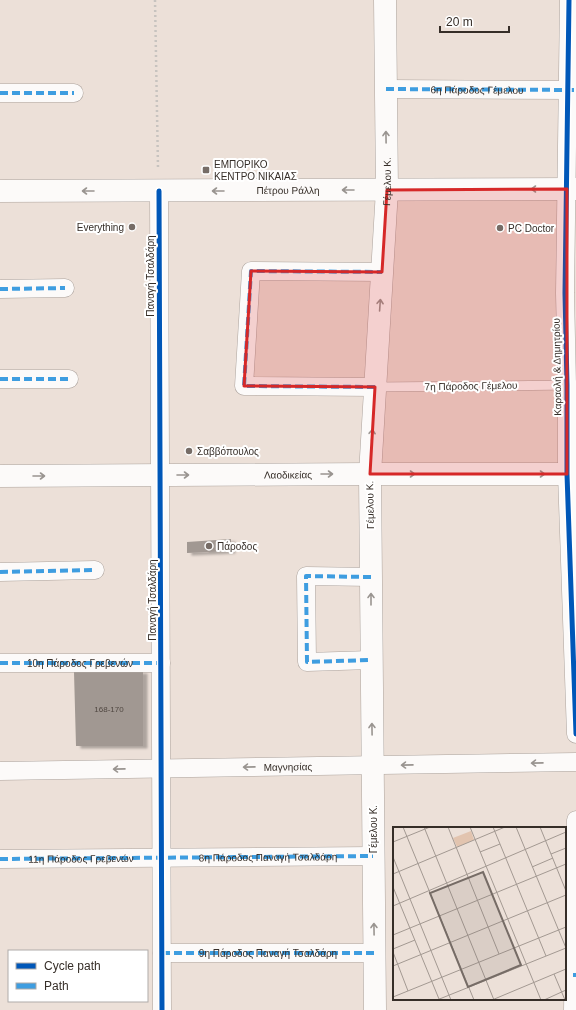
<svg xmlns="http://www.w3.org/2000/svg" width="576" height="1010" font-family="Helvetica,sans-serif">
<defs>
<filter id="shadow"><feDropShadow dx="4.5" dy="2.5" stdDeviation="1" flood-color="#0004"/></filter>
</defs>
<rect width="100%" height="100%" fill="#ece0d8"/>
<!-- building -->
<path fill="#a19892" filter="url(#shadow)" d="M231 539V551L187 553V542Z
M143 671V746H76L74 672Z"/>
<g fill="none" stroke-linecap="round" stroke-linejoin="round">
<!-- lane casing -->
<g stroke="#aca39d" stroke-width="10">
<path id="lane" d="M375 387 576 385"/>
</g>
<!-- street casing -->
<g stroke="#aca39d" stroke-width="19">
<g id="street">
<path d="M569 0 565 293 567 385V474L576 734"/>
<path d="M386 89 576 90"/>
<path d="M0 93H74"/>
<path d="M159 191 162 1010"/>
<path d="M0 289 65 288"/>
<path d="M0 379H69"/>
<path d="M375 387 244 386 251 271 382 272"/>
<path d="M0 572 95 570"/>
<path d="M371 577 306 576 307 662 371 660"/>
<path d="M0 663H161"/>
<path id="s1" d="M0 771 576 762"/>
<path id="s2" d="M0 859 373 856"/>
<path id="s3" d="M162 953H375"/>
<path d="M573 1010 576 820"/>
</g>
</g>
<!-- secondary casing -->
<g stroke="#aca39d" stroke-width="23">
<g id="secondary">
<path id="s4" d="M375 1010 370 474 387 190 385 0"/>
</g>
</g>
<!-- primary casing -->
<g stroke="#aca39d" stroke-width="23">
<g id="primary">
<path id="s5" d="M0 191 576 189"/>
<path id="s6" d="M0 476 370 474H576"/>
</g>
</g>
<!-- path -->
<path stroke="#c7c3bf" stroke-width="2.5" stroke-dasharray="2 3" stroke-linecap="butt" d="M155 0 158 168"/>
<!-- lane -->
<use href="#lane" stroke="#fcfaf9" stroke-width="9"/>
<!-- street -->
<use href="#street" stroke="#fcfaf9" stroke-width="18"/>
<!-- secondary -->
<use href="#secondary" stroke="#fcfaf9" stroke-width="22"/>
<!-- primary -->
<use href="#primary" stroke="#fcfaf9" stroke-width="22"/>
<!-- quiet -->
<g stroke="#3e9de0" stroke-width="4" stroke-dasharray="8 4" stroke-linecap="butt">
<path id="s7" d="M386 89 576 90"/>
<path d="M0 93H74"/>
<path d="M0 289 65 288"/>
<path d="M0 379H69"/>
<path d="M375 387 244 386 251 271 382 272"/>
<path d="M0 572 95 570"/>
<path d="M371 577 306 576 307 662 371 660"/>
<path id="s8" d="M0 663H161"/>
<path d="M0 859 373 856"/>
<path d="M162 953H375"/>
<path d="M573 975H576"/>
</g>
<!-- cycleway casing -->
<g stroke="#fff" stroke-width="8">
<path id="cycleway" d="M569 0 565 293 567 385V474L576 734
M159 191 162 1010"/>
</g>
<!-- cycleway -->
<use href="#cycleway" stroke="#0057b8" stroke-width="5"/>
</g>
<!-- one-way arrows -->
<defs><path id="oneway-shaft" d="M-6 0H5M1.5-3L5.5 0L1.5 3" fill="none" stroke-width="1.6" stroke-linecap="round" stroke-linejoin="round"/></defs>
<g stroke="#999490">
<use href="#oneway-shaft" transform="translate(386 137) rotate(-91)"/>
<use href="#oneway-shaft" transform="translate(537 189) rotate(180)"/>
<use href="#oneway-shaft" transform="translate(348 190) rotate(180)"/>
<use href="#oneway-shaft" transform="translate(88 191) rotate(180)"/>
<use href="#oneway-shaft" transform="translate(218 191) rotate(180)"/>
<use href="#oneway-shaft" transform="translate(380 305) rotate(-86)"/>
<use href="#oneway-shaft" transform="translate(372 435) rotate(-86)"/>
<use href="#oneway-shaft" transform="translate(327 474)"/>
<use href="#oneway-shaft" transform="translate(409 474)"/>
<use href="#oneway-shaft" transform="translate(539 474)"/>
<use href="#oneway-shaft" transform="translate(183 475)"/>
<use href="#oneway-shaft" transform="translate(39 476)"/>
<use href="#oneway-shaft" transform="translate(371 599) rotate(-90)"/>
<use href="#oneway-shaft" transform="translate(372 729) rotate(-91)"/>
<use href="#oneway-shaft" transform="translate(537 763) rotate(179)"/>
<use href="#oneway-shaft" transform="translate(407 765) rotate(179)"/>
<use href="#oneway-shaft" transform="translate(249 767) rotate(179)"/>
<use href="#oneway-shaft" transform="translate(119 769) rotate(179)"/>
<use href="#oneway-shaft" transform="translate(374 929) rotate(-91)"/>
</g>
<!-- marked area -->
<path fill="#d62828" fill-opacity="0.2" stroke="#d62828" stroke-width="3" stroke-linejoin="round" d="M567 189V474H370L375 387 244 386 251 271 382 272 387 190Z"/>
<!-- markers -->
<g fill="#766c66" stroke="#fff" stroke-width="1.5">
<rect x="202" y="166" width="8" height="8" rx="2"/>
<circle cx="132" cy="227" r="4"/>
<circle cx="500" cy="228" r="4"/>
<circle cx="189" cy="451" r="4"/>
<circle cx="209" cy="546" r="4"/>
</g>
<g text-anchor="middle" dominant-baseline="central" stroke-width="4" stroke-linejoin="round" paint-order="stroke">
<!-- number labels -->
<g font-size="8" fill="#514842">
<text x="109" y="709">168-170</text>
</g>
<!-- street labels -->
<g font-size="10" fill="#362e28" stroke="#fff">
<text stroke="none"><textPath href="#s7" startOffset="91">6η Πάροδος Γέμελου</textPath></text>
<text stroke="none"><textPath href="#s4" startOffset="829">Γέμελου Κ.</textPath></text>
<text stroke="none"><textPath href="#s5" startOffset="288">Πέτρου Ράλλη</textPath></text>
<text transform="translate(150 276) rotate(-90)">Παναγή Τσαλδάρη</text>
<text transform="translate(557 367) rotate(-91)">Καραολή &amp; Δημητρίου</text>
<text transform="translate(471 386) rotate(-1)">7η Πάροδος Γέμελου</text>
<text stroke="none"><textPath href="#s6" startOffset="288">Λαοδικείας</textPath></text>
<text transform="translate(370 505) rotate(-91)">Γέμελου Κ.</text>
<text transform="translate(152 600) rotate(-90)">Παναγή Τσαλδάρη</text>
<text stroke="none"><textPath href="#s8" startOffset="80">10η Πάροδος Γρεβενών</textPath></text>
<text stroke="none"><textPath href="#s1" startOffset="288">Μαγνησίας</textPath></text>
<text transform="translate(373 829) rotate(-90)">Γέμελου Κ.</text>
<text stroke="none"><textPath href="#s2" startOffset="268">8η Πάροδος Παναγή Τσαλδάρη</textPath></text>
<text stroke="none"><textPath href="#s2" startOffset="81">11η Πάροδος Γρεβενών</textPath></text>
<text stroke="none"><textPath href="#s3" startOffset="106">9η Πάροδος Παναγή Τσαλδάρη</textPath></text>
</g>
<!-- poi labels -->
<g font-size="10" fill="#362e28" stroke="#fff" text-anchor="start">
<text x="214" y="164">ΕΜΠΟΡΙΚΟ<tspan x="214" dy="12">ΚΕΝΤΡΟ ΝΙΚΑΙΑΣ</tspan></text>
<text x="124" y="227" text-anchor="end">Everything</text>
<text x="508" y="228">PC Doctor</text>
<text x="197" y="451">Σαββόπουλος</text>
<text x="217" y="546">Πάροδος</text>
</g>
</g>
<!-- overview -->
<g transform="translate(393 827)">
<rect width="173" height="173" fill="#ece0d8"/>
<path d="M78 4 81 13 64 20 60 11Z" fill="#e2c4af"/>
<path fill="none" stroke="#a39992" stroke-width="1" d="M10 0 81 173M31 0 101 173M55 0 106 127M77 0 148 173M100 0 153 129M123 0 173 121M147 0 173 64M0 15 37 0M87 25 107 17M158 27 173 21M0 30 58 173M139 40 160 31M0 47 112 0M0 60 46 172M0 79 173 5M0 108 173 37M0 122 22 113M0 125 15 164M0 139 173 68M161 147 172 173M0 170 173 100M44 173 173 121M99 173 173 142M151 173 173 163"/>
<path fill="#766c66" fill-opacity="0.15" stroke="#766c66" stroke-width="2" d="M90 45 128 138 75 160 37 66Z"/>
<rect width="173" height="173" fill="none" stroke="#362e28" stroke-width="2"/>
</g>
<!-- legend -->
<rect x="8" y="950" width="140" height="52" fill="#ffffff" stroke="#afaba9"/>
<rect x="16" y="963" width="20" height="6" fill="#0057b8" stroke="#afaba9"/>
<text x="44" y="970" font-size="12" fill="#362e28">Cycle path</text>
<rect x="16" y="983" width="20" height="6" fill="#3e9de0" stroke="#afaba9"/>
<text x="44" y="990" font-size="12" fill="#362e28">Path</text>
<!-- scale -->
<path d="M440 26v6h69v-6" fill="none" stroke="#362e28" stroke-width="2"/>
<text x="446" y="26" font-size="12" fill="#362e28" stroke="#ffffff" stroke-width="3" paint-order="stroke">20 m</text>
</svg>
